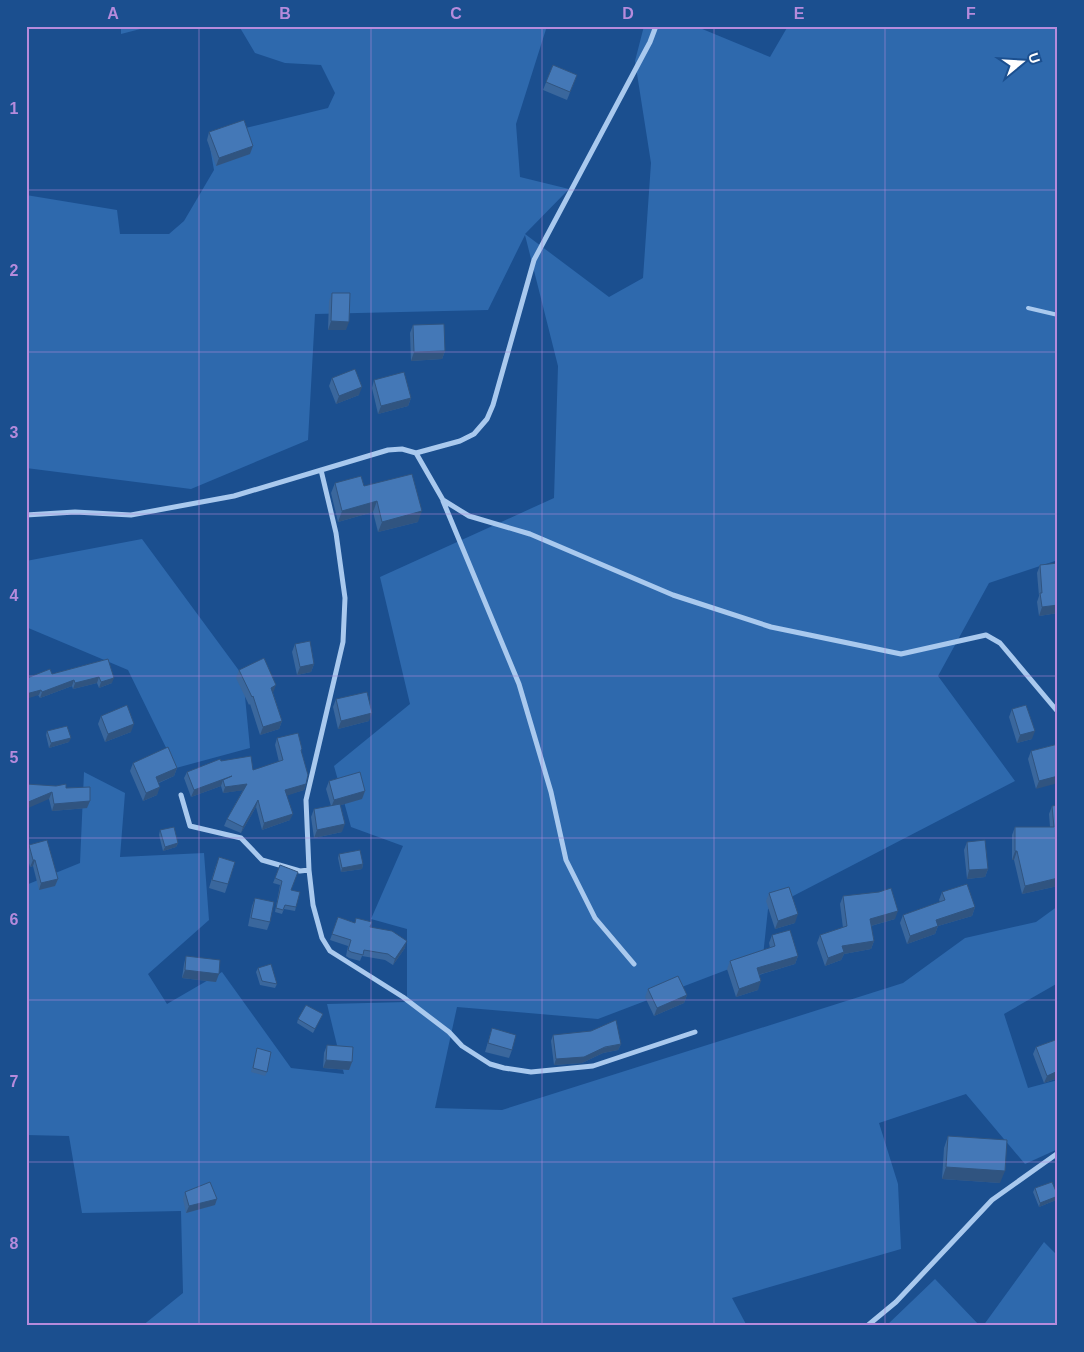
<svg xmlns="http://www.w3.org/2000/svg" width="1084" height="1352" font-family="Helvetica,sans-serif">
<rect width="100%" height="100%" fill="#1b4f8f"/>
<!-- green -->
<path fill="#2e69ad" d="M121 26H152L121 34Z
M239 26H547L516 124 520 177 569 189 525 234 609 297 643 278 651 163 635 61 644 26H695L770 57 788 26H1058V560L989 583 938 676 1015 781 768 909 763 956 598 1019 457 1007 435 1108 502 1110 903 983 965 938 1036 922 1058 906V983L1004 1014 1028 1088 1058 1080V1149L1025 1164 966 1094 879 1123 898 1184 901 1249 732 1298 747 1326H142L183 1293 181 1211 82 1213 69 1136 26 1135V885L80 863 84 772 125 793 120 857 204 853 209 920 148 974 167 1004 222 972 291 1068 344 1074 327 1004 407 1002V929L371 919 403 846 351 827 334 766 410 704 380 577 554 498 558 366 525 235 488 310 315 314 308 440 191 489 26 468V195L117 210 120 234H169L184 221 214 170 209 142 233 131 328 108 335 93 321 65 285 63 255 53Z
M142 539 243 676 250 748 176 768 128 670 26 627V561Z
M1044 1242 1058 1256V1326H983Z
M935 1279 980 1326H886Z"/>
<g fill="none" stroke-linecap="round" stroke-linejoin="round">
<!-- service -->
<path stroke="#a9c9ee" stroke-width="4" d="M1028 308 1058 315"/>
<!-- minor -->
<path stroke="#a9c9ee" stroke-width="5" d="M416 453 443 500 469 516 530 534 673 595 771 627 901 654 986 635 1000 643 1058 712
M321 470 336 533 345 598 343 642 306 800 309 870 313 905 322 938 330 951 403 997 449 1032 462 1046 490 1064 504 1068 531 1072 593 1066 695 1032
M443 501 519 684 551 792 566 860 595 918 634 964
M26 515 75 512 131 515 234 496 388 450 402 449 416 453 460 441 474 434 487 419 493 405 534 260 650 42 656 26
M181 795 190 826 241 838 262 860 300 871 309 870
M867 1326 896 1302 992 1200 1058 1153"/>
</g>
<!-- wall -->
<path fill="#3a679d" d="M553 65 577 75 567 100 543 90Z
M209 132 250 154 216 166 207 140Z
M332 293 346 330H328L329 301Z
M413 325 445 351 442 359 411 361 410 333Z
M332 378 359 395 336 404 329 386Z
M374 380 411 398 408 406 378 414 372 388Z
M335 483 364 486 418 522 378 532 373 512 338 522 331 493Z
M1040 565 1058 613 1039 616 1037 602 1039 596 1037 573Z
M295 644 314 664 311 672 297 675 292 652Z
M108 659 112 683 99 688 97 683 73 689 72 686 40 698 27 678 52 674Z
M239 670 273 693 282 721 279 729 260 735 250 704 249 705 236 678Z
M336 699 369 721 338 729 333 707Z
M1012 709 1032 739 1017 743 1009 717Z
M101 716 131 732 105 742 98 724Z
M47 731 69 742 49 748 46 735Z
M277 738 302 749 301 752 306 784 304 790 287 795 290 820 262 830 256 807 241 833 224 826 227 819 243 790 223 793 221 786 191 797 184 778 187 772 221 761 253 770 279 762 275 745Z
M1058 744 1036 789 1028 759 1031 751Z
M133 763 177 768 174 776 159 783 157 795 143 801 130 771Z
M329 781 365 791 362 799 341 805 342 832 314 838 311 817 314 809 331 806 326 789Z
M26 784 66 788 90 801 87 808 52 811 49 799Z
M1058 805V886L1022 894 1014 860H1012V835L1015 827H1050L1049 814 1052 806Z
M160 830 178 843 176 847 163 851 159 835Z
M967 842 988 869 985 877 967 879 964 850Z
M29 845 58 879 55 886 39 890 33 866 30 867 26 852Z
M339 854 363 864 362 869 341 872 338 858Z
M216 865 228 884 225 893 209 888Z
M280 865 291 890 296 907 295 911 284 909 282 914 275 912 280 885 273 883Z
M942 892 975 907 972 916 938 926 935 934 907 944 900 923 903 915 940 902 939 900Z
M769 893 795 923 775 929 766 901Z
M843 896 895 919 871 926 874 941 871 949 844 954 841 960 825 966 817 943 820 935 843 928 840 904Z
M255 898 270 922 267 930 248 926 252 906Z
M338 917 355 923 356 918 370 927 405 948 393 965 385 960 362 956 360 961 349 958 346 956 348 946 330 940Z
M772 935 798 956 795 964 759 975 758 990 736 997 727 969 730 961 770 948 769 943Z
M186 956 216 982 182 978 184 964Z
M258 968 277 984 275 988 260 985 256 972Z
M648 989 687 995 684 1003 654 1016 645 997Z
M323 1014 313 1033 297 1023 298 1019Z
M492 1028 512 1050 509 1058 485 1052Z
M553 1035 621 1044 618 1050 603 1053 582 1063 554 1065 551 1041Z
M1058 1039V1078L1044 1083 1033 1054 1036 1047Z
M327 1045 352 1062 349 1070 323 1068 324 1053Z
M257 1048 267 1072 265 1076 251 1072Z
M948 1136 1000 1183 942 1179 944 1148Z
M1035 1188 1058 1196 1056 1200 1039 1207 1033 1192Z
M185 1192 215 1205 186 1213 183 1199Z"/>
<!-- shaded-wall -->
<path fill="#305480" d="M253 146 250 154 216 166 219 158Z
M331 321 349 322 346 330H328Z
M445 351 442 359 411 361 414 352Z
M362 387 359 395 336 404 339 396Z
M411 398 408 406 378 414 381 406Z
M377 501 373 512 338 522 342 511Z
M422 511 418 522 378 532 382 522Z
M1058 605V613L1039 616 1042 607Z
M314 664 311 672 297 675 300 667Z
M99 677 97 683 73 689 75 683Z
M114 678 112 683 99 688 101 682Z
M74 680 72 686 40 698 42 692Z
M276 685 273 693 271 688Z
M41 690 39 695 26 699V694Z
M372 713 369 721 338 729 341 721Z
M282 721 279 729 260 735 263 727Z
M134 724 131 732 105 742 108 734Z
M1035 731 1032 739 1017 743 1020 735Z
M71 738 69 742 49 748 51 743Z
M177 768 174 776 153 785 156 777Z
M232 776 223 780 221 786 191 797 194 790Z
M1058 776V783L1036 789 1039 781Z
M247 784 245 790 223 793 225 787Z
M306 784 304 790 283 797 285 790Z
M160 787 157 795 143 801 146 793Z
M365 791 362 799 331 808 334 800Z
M52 792 49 799 26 809V803Z
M258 800 256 807 241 833 243 827Z
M90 801 87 808 52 811 54 804Z
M293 814 290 820 262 830 264 823Z
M345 824 342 832 314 838 317 830Z
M178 843 176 847 163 851 165 847Z
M1015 851H1017L1014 860H1012Z
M33 860H35L33 866 30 867Z
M363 864 362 869 341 872 342 868Z
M988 869 985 877 967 879 969 870Z
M1058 878V886L1022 894 1025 886Z
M58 879 55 886 39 890 41 883Z
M975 907 972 916 938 926 935 934 907 944 910 936 936 920Z
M898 911 895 919 867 927 870 919Z
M798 914 795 923 775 929 778 921Z
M407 941 405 948 393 965 395 959Z
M874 941 871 949 844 954 841 960 825 966 828 958 842 946Z
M798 956 795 964 754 976 757 968Z
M185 970 219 974 216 982 182 978Z
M761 981 758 990 736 997 739 989Z
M687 995 684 1003 654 1016 657 1008Z
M621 1044 618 1050 603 1053 582 1063 554 1065 556 1059Z
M326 1060 352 1062 349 1070 323 1068Z
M1058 1071V1078L1044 1083 1047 1076Z
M946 1167 1005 1171 1000 1183 942 1179Z
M1058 1196 1056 1200 1039 1207 1040 1203Z
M217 1199 215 1205 186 1213 189 1206Z"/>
<!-- building -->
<path fill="#4478b7" stroke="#305480" d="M553 65 577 75 570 92 546 82Z
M244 120 253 146 219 158 209 132Z
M332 293H350L349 322 331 321Z
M444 324 445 351 414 352 413 325Z
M355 369 362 387 339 396 332 378Z
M404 372 411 398 381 406 374 380Z
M412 474 422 511 382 522 377 501 342 511 335 483 361 476 364 486Z
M1058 563V605L1042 607 1040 593H1042L1040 565Z
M310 641 314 664 300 667 295 644Z
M264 658 276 685 271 688 282 721 263 727 253 696 252 697 239 670Z
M108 659 114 678 101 682 99 677 75 683 74 680 42 692 41 690 26 694V675L27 678 50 669 52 674Z
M367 692 372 713 341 721 336 699Z
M127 705 134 724 108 734 101 716Z
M1026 705 1035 731 1020 735 1012 709Z
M67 726 71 738 51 743 47 731Z
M298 733 302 749 301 750 308 775 306 784 285 790 293 814 264 823 258 800 243 827 227 819 247 784 225 787 223 780 232 776 194 790 187 772 220 759 221 761 251 756 253 770 283 760 277 738Z
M1058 744V776L1039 781 1031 751Z
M168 747 177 768 156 777 160 787 146 793 133 763Z
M360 772 365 791 334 800 329 781Z
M26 784 56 786 66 784V788L90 787V801L54 804 52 792 26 803Z
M340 804 345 824 317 830 314 809Z
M1058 805V878L1025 886 1017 851H1015V827H1054L1052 806Z
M174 827 178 843 165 847 160 830Z
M47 840 58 879 41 883 35 860H33L29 845Z
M985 840 988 869 969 870 967 842Z
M360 850 363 864 342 868 339 854Z
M219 857 235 862 228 884 212 880Z
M280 865 298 872 291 890 300 892 296 907 285 905 283 910 276 908 282 881 275 878Z
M967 884 975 907 936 920 938 926 910 936 903 915 945 900 942 892Z
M789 887 798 914 778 921 769 893Z
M891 888 898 911 870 919 874 941 842 946 844 952 828 958 820 935 847 926 843 896 879 892Z
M255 898 274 902 270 922 251 918Z
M338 917 355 923 356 918 372 922 370 927 392 931 407 941 395 959 388 954 364 950 363 955 351 952 348 950 351 940 332 934Z
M790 930 798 956 757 968 761 981 739 989 730 961 775 946 772 935Z
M186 956 220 960 219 974 185 970Z
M271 964 277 984 262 981 258 968Z
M678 976 687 995 657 1008 648 989Z
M306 1005 323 1014 315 1029 298 1019Z
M616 1020 621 1044 605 1047 584 1057 556 1059 553 1035 591 1031Z
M492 1028 516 1035 512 1050 488 1043Z
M1058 1039V1071L1047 1076 1036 1047Z
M327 1045 353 1047 352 1062 326 1060Z
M257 1048 271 1052 267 1072 253 1068Z
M948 1136 1007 1140 1005 1171 946 1167Z
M210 1182 217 1199 189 1206 185 1192Z
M1052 1182 1058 1196 1040 1203 1035 1188Z"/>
<!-- grid -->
<path fill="none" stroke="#b68bdc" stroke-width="1" stroke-opacity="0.55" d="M199 26V1326M371 26V1326M542 26V1326M714 26V1326M885 26V1326M26 190H1058M26 352H1058M26 514H1058M26 676H1058M26 838H1058M26 1000H1058M26 1162H1058"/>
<!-- border -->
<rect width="1084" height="1352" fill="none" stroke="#1b4f8f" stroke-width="55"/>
<!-- north arrow -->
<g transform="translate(1022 62) rotate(72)" stroke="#1b4f8f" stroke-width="4" paint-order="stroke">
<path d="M0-4L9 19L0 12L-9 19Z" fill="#ffffff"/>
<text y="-8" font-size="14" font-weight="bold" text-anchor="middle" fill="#ffffff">U</text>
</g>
<rect x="28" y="28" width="1028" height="1296" fill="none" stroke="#b68bdc" stroke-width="2"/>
<g font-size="16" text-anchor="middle" font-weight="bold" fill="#b68bdc">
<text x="113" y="19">A</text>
<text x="285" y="19">B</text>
<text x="456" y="19">C</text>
<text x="628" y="19">D</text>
<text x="799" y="19">E</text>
<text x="971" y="19">F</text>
<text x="14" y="114">1</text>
<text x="14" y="276">2</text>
<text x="14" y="438">3</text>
<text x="14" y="601">4</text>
<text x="14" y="763">5</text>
<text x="14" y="925">6</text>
<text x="14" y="1087">7</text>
<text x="14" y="1249">8</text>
</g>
</svg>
